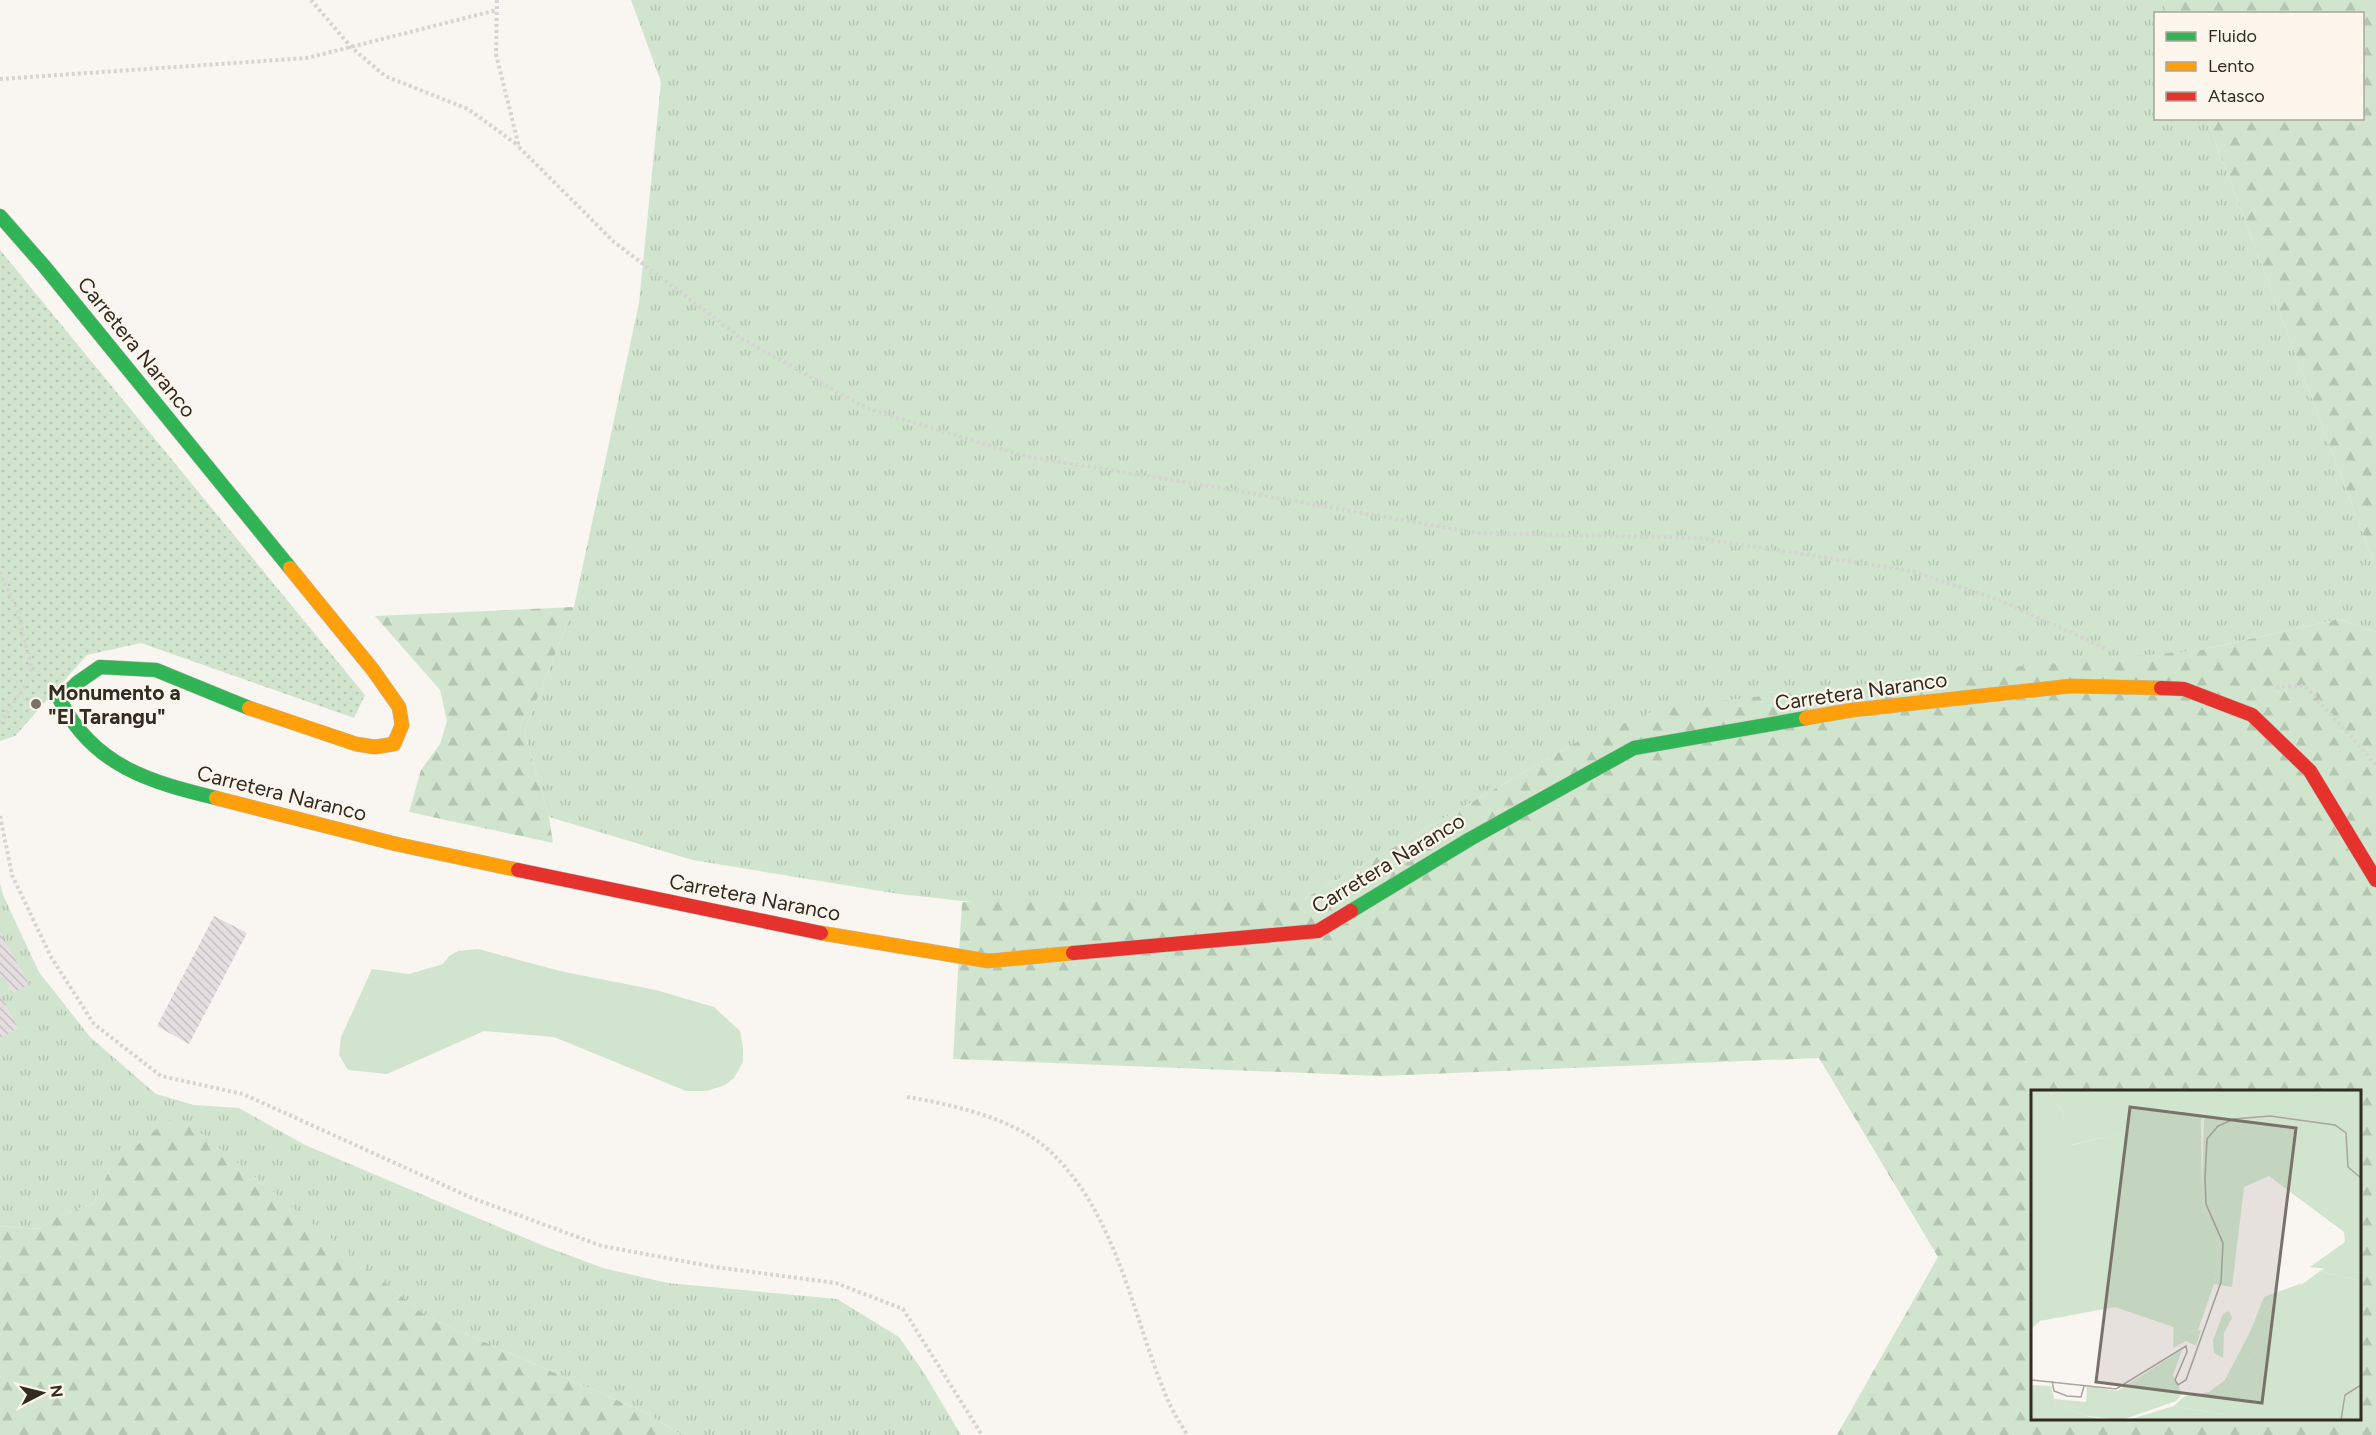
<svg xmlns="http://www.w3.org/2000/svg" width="2376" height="1435" font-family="Figtree,sans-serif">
<defs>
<pattern id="grass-tufts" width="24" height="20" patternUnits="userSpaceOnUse" patternTransform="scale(1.5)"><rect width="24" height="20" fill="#d1e5ce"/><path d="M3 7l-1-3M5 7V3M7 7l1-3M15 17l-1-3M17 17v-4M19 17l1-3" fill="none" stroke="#b4c5b1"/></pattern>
<pattern id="forest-firs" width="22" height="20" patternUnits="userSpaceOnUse" patternTransform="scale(1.5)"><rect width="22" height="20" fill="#d1e5ce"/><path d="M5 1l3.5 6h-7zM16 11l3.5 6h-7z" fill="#b4c5b1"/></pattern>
<pattern id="park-dots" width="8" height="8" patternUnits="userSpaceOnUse" patternTransform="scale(1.5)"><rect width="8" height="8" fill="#d1e5ce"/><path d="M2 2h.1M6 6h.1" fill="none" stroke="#b4c5b1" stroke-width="1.8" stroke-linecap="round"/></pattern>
<pattern id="building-back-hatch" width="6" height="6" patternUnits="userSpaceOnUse" patternTransform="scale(1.5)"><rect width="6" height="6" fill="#e5dfe2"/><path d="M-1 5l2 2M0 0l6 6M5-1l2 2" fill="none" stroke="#c5c0c2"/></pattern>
</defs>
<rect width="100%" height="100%" fill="#f9f5f0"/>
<!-- grass -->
<path fill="url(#grass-tufts)" d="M631 0H2163L2168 13 2156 14V118L2207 119 2376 569V632L2339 619 2201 650 1573 744 1302 900 1073 913 899 894 693 860 549 817 524 731 574 607 639 303 661 82Z
M0 883 3 895 39 972 90 1037 156 1094 194 1105 239 1108 305 1145 544 1246 603 1268 668 1283 837 1299 899 1337 924 1373 961 1435H682L642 1411 427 1317 190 1125 111 1167 94 1203 57 1217 38 1229 0 1226Z"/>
<!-- forest -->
<path fill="url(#forest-firs)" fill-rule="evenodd" d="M2163 0H2376V569L2207 119 2362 118V14L2168 13Z
M574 607 524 731 549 817 553 843 409 812 421 770 440 744 447 721 440 690 375 616Z
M2339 619 2376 632V1435H1837L1938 1257 1819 1058 1380 1076 953 1059 962 902 1302 900 1573 744 1662 708 2001 668 2201 650ZM2032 1092H2360V1418H2032Z
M167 1120 191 1125 427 1317 642 1411 682 1435H0V1226L38 1229 57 1217 94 1203 111 1167Z"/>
<!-- park -->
<path fill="url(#park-dots)" d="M0 250 365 695 354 718 141 643 87 655 15 736 0 741Z"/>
<!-- garden -->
<path fill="#d1e5ce" d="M478 949 560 971 656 990 714 1007 740 1031 743 1047V1062L734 1078 725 1085 707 1091H686L554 1037 484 1031 387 1074 348 1070 339 1055 341 1037 372 969 409 974 443 964 449 956 458 951Z"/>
<!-- building -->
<path fill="url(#building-back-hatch)" d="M214 916 247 933 189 1044 157 1026Z
M0 932 29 984 12 993 3 976 0 978Z
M0 995 18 1028 0 1038Z"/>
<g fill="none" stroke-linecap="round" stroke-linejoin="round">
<!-- fast casing -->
<g stroke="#bfbab4" stroke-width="15">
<path id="fast" d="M0 216 44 266 290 568
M216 798C150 782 93 766 60 700L77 683 100 667 156 670 249 708
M1351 911 1470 839 1634 748 1806 718"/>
</g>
<!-- slow casing -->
<g stroke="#bfbab4" stroke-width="15">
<path id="slow" d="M249 708 356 744 375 747 394 744 402 725 399 707 373 670 290 568
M1806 718 1853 710 2071 686 2161 688
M216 798 396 844 518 870
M821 933 988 961 1073 953"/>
</g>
<!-- jam casing -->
<g stroke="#bfbab4" stroke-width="15">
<path id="jam" d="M2161 688 2184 689 2252 715 2310 771 2376 880
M518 870 821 933
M1073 953 1318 931 1351 911"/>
</g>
<!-- path -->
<path stroke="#d6d4d3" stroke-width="4" stroke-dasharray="3 3" stroke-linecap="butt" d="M311 0 351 47 385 76 468 109 519 146
M497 0 496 54 519 147 614 242 741 338 868 409 1028 457 1197 484 1477 533 1699 538 1912 571 1999 600 2107 649
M0 79 307 58 497 10
M0 572 18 613 33 675
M2276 687 2305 686 2376 765
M0 723 25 686
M0 816 12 875 51 957 94 1024 161 1076 243 1094 472 1198 602 1246 715 1267 836 1283 903 1309 982 1435
M907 1097C950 1104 1011 1118 1044 1146 1118 1210 1132 1318 1169 1403 1174 1414 1181 1424 1187 1435"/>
<!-- fast -->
<use href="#fast" stroke="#30b455" stroke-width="14"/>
<!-- slow -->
<use href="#slow" stroke="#ff9f0a" stroke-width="14"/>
<!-- jam -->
<use href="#jam" stroke="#e5322d" stroke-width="14"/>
</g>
<!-- markers -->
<circle fill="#78726a" stroke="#fdf6ec" stroke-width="2" cx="36" cy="704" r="6"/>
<g text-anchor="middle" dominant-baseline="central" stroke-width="4.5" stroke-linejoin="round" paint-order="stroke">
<!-- street labels -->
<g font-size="21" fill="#322b22" stroke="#fdf6ec">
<text transform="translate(137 347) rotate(51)">Carretera Naranco</text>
<text transform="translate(1861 691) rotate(-8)">Carretera Naranco</text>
<text transform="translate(282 793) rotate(14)">Carretera Naranco</text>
<text transform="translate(1388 863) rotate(-31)">Carretera Naranco</text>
<text transform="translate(755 897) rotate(11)">Carretera Naranco</text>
</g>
<!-- poi labels -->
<g font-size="21" font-weight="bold" fill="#322b22" stroke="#fdf6ec" text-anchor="start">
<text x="48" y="692">Monumento a<tspan x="48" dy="24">"El Tarangu"</tspan></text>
</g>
</g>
<!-- overview -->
<g transform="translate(2031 1090)">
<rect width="330" height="330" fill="#f9f5f0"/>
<path d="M0 0H17L31 21 41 55 173 23 170 31 171 110 188 154 183 194 167 240 157 242 84 217 9 231 0 239ZM296 177 330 183V191L289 181ZM271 193 224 262 198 286 208 305 203 314 191 324 143 316 154 306 178 302 194 290 220 240 233 207ZM33 317 56 326 73 330H0V326Z" fill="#d1e5ce"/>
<path d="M17 0H330V183L279 177 314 152 313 142 238 86 213 97 201 197 183 194 188 154 171 110 173 24 40 55 31 21ZM289 181 330 191V330H97L143 316 191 324 208 305 198 286 224 262 266 198ZM143 234 157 242 170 240 165 256 155 251 142 258ZM0 295 20 296 26 320 0 326Z" fill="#d1e5ce"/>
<path d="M151 260 142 285 151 304 145 311 91 330 56 326 33 317 26 320 23 309 55 312 56 296 86 301Z" fill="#d1e5ce"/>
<path d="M198 221 201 228 193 243 192 268 183 263 182 250 192 224Z" fill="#d1e5ce"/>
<path fill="none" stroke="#a9a49e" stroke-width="1.5" d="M0 290 85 299 155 256 156 262 144 290 147 295 155 290 190 192 192 153 175 114 174 88 176 49 187 36 203 29 239 26 304 35 315 43 317 77 330 88M21 291 23 301 36 306 50 307 53 296M310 330 314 305 330 295"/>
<path fill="#78726a" fill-opacity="0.15" stroke="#78726a" stroke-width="3" d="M99 17 265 38 231 313 65 292Z"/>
<rect width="330" height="330" fill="none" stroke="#322b22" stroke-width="3"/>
</g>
<!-- legend -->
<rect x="2154" y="12" width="210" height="108" fill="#fdf6ec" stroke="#aca59b" stroke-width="1.5"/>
<rect x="2166" y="32" width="30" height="9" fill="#30b455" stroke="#aca59b" stroke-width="1.5"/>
<text x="2208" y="42" font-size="18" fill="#322b22">Fluido</text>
<rect x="2166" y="62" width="30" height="9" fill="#ff9f0a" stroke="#aca59b" stroke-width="1.5"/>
<text x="2208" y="72" font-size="18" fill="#322b22">Lento</text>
<rect x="2166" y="92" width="30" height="9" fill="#e5322d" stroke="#aca59b" stroke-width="1.5"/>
<text x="2208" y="102" font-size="18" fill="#322b22">Atasco</text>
<!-- north arrow -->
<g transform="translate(42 1393) rotate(83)" stroke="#fdf6ec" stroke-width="4.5" paint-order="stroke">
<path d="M0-4.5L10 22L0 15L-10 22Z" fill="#322b22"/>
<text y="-9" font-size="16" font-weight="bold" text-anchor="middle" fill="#322b22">N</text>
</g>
</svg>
